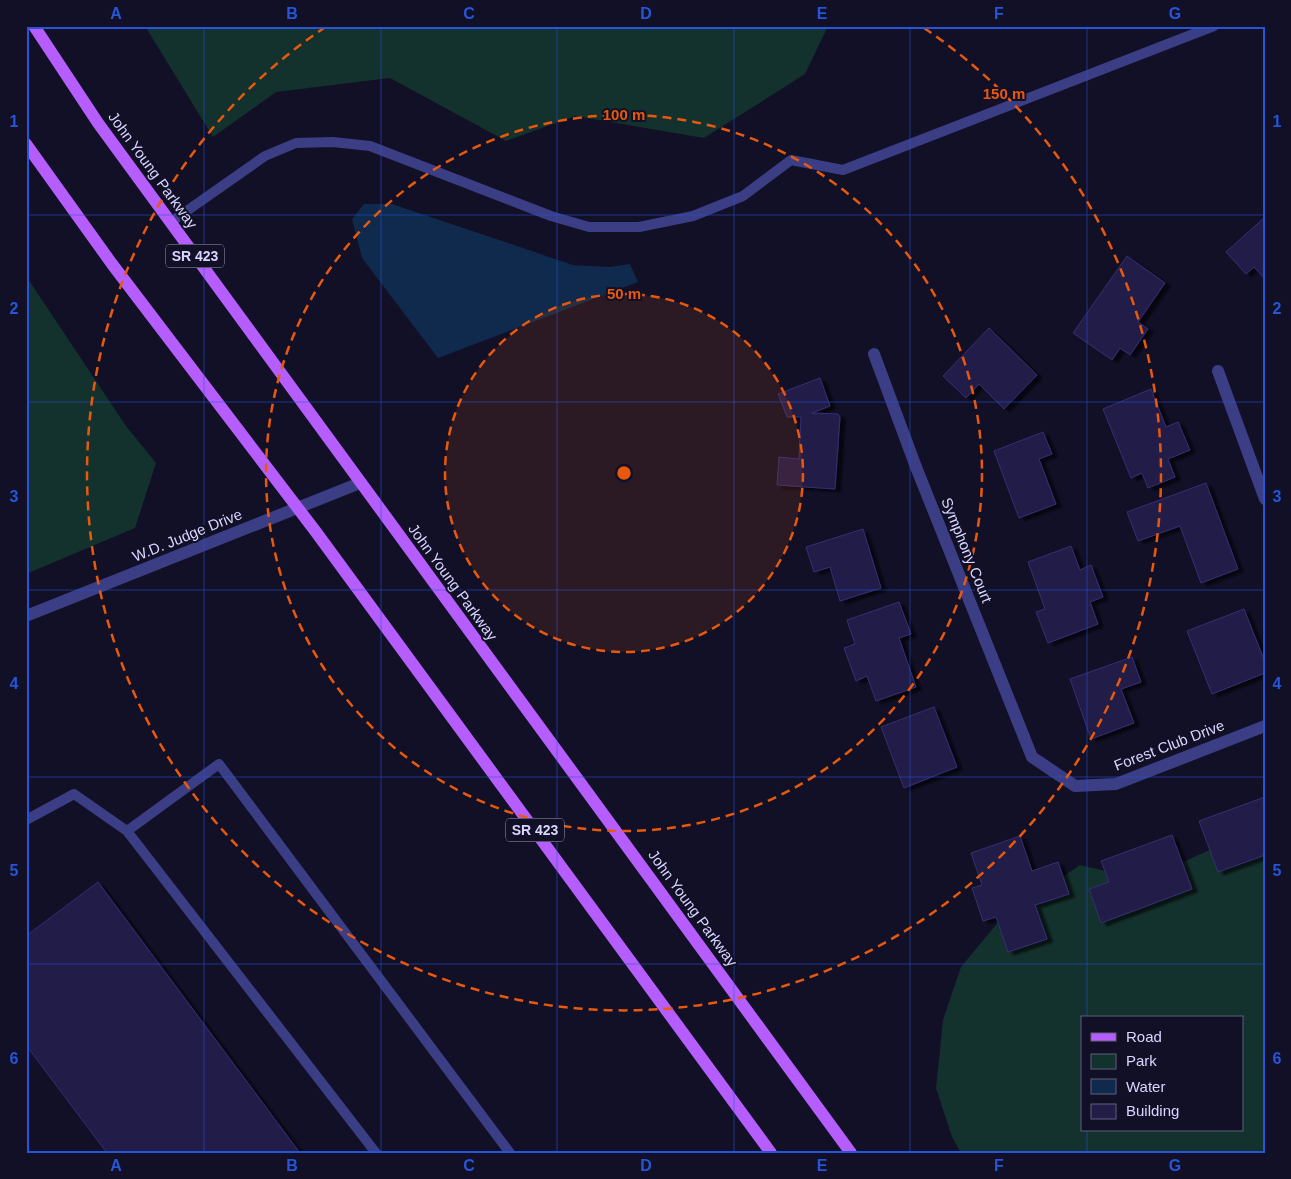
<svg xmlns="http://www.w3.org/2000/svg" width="1291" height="1179" font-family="Helvetica,sans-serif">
<defs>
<filter id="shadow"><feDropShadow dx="5.5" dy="3" stdDeviation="1" flood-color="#0009"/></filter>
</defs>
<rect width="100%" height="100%" fill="#121027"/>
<!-- green -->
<path fill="#13312d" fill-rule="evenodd" d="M145 26H828L805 74 704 138 575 116 506 141 390 78 276 92 213 137Z
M26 276 126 426 156 463 135 528 26 574Z
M1232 840 1265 846V1153H961L952 1137 936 1088 943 1020 961 967 1000 920 1080 865 1131 877 1174 866ZM1082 1018H1242V1130H1082Z"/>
<!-- water -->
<path fill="#0f2a4c" d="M364 204H392L573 265 610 267 630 264 638 282 438 358 362 258 352 219Z"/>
<!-- building -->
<path fill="#211c48" stroke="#372e73" filter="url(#shadow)" d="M1265 217V279L1254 267 1246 274 1226 252Z
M1127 256 1165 283 1138 322 1148 329 1130 355 1120 348 1112 360 1073 333Z
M989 328 1037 375 1004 409 979 384 966 398 943 376Z
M820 378 830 406 812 413 838 414 840 417 835 489 777 485 779 457 799 459 801 417H787L778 394Z
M1151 389 1166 427 1178 422 1190 450 1168 459 1175 477 1148 488 1142 473 1131 478 1103 409Z
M1043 432 1052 454 1039 459 1056 504 1019 518 994 451Z
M1206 483 1238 569 1201 583 1180 526 1138 541 1127 512Z
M863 529 881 588 840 601 830 567 814 572 806 547Z
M1071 546 1080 570 1091 565 1103 597 1090 602 1098 624 1048 643 1036 612 1045 609 1028 562Z
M899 602 911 634 899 638 916 687 876 701 867 676 856 681 844 648 855 644 847 620Z
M1244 609 1265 662V673L1212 694 1187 631Z
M1132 657 1141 682 1121 689 1134 723 1091 739 1070 679Z
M934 707 957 767 904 788 881 727Z
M1265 797V855L1218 872 1199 821Z
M1172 835 1192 889 1101 923 1089 889 1109 882 1101 861Z
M1020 836 1032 871 1058 862 1069 894 1035 905 1047 939 1008 952 996 917 983 921 972 888 982 885 971 853Z
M98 882 300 1153H107L26 1045V936Z"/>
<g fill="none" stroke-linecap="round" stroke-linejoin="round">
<!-- service -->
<path stroke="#3b3e85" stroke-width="10" d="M171 222 265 156 296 143 333 142 370 146 551 216 589 227H639L693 216 743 196 791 160 843 170 1214 26
M26 820 74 794 127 831
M376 1153 127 831 219 764 510 1153"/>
<!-- minor -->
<path stroke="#3b3e85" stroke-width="12" d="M874 354 916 467 1032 757 1075 786 1116 784 1265 726
M1218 371 1265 499"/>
<!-- tertiary -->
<path stroke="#3b3e85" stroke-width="12" d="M26 616 360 483"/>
<!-- primary -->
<path stroke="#b65efd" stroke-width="12" d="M34 26 98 123 851 1153
M26 144 112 264 316 532 771 1153"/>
</g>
<!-- grid -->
<path fill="none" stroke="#2655da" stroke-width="1" stroke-opacity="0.55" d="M204 26V1153M381 26V1153M557 26V1153M734 26V1153M910 26V1153M1087 26V1018M26 215H1265M26 402H1265M26 590H1265M26 777H1265M26 964H1265M1087 1130V1153"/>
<!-- distance rings -->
<circle cx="624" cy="473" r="179" fill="#e8590c" fill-opacity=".12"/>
<g fill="none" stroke="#e8590c" stroke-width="2.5" stroke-dasharray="9 6">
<circle cx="624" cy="473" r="179"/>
<circle cx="624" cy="473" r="358"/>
<path d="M924 28A537 537 0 1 1 324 28"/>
</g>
<g text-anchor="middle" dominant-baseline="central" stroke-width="4" stroke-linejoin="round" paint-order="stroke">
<!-- shield labels -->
<g fill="#121027" stroke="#9d9bbe" stroke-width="1">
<rect x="166" y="244.5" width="58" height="23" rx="4"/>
<rect x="506" y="818.5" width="58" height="23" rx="4"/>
</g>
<g font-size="14" font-weight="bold" fill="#d8d6ff">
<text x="195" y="256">SR 423</text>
<text x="535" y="830">SR 423</text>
</g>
<!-- street labels -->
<g font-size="15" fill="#d8d6ff" stroke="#121027">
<text transform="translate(153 170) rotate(54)">John Young Parkway</text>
<text transform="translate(187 535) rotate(-22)">W.D. Judge Drive</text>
<text transform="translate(967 550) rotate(68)">Symphony Court</text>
<text transform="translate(453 582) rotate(54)">John Young Parkway</text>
<text transform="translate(1169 745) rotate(-21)">Forest Club Drive</text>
<text transform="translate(693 908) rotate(54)">John Young Parkway</text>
</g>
</g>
<circle cx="624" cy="473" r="8" fill="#e8590c" stroke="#121027" stroke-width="2.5"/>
<g font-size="15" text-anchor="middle" font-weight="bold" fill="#e8590c" stroke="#121027" stroke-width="4" stroke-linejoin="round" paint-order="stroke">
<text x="1004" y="99">150 m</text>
<text x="624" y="120">100 m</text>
<text x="624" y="299">50 m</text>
</g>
<!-- border -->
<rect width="1291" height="1179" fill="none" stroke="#121027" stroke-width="55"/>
<!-- legend -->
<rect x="1081" y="1016" width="162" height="115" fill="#121027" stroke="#615f7d"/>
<rect x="1091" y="1033" width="25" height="8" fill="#b65efd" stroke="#615f7d"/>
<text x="1126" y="1042" font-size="15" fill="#d8d6ff">Road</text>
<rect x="1091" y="1054" width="25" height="15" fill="#13312d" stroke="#615f7d"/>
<text x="1126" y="1066" font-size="15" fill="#d8d6ff">Park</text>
<rect x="1091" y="1079" width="25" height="15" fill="#0f2a4c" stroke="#615f7d"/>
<text x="1126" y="1092" font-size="15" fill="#d8d6ff">Water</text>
<rect x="1091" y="1104" width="25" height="15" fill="#211c48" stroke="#615f7d"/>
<text x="1126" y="1116" font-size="15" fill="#d8d6ff">Building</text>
<rect x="28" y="28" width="1236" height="1124" fill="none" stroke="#2655da" stroke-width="2"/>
<g font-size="16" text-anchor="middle" font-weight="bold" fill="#2655da">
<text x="116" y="19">A</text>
<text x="292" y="19">B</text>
<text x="469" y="19">C</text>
<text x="646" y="19">D</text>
<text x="822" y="19">E</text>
<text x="999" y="19">F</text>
<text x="1175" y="19">G</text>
<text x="14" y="127">1</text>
<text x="1277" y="127">1</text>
<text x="14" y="314">2</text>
<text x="1277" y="314">2</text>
<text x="14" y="502">3</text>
<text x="1277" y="502">3</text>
<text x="14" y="689">4</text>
<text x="1277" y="689">4</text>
<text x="14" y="876">5</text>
<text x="1277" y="876">5</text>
<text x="14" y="1064">6</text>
<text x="1277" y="1064">6</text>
<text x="116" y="1171">A</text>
<text x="292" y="1171">B</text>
<text x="469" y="1171">C</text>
<text x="646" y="1171">D</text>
<text x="822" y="1171">E</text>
<text x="999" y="1171">F</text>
<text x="1175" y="1171">G</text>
</g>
</svg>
